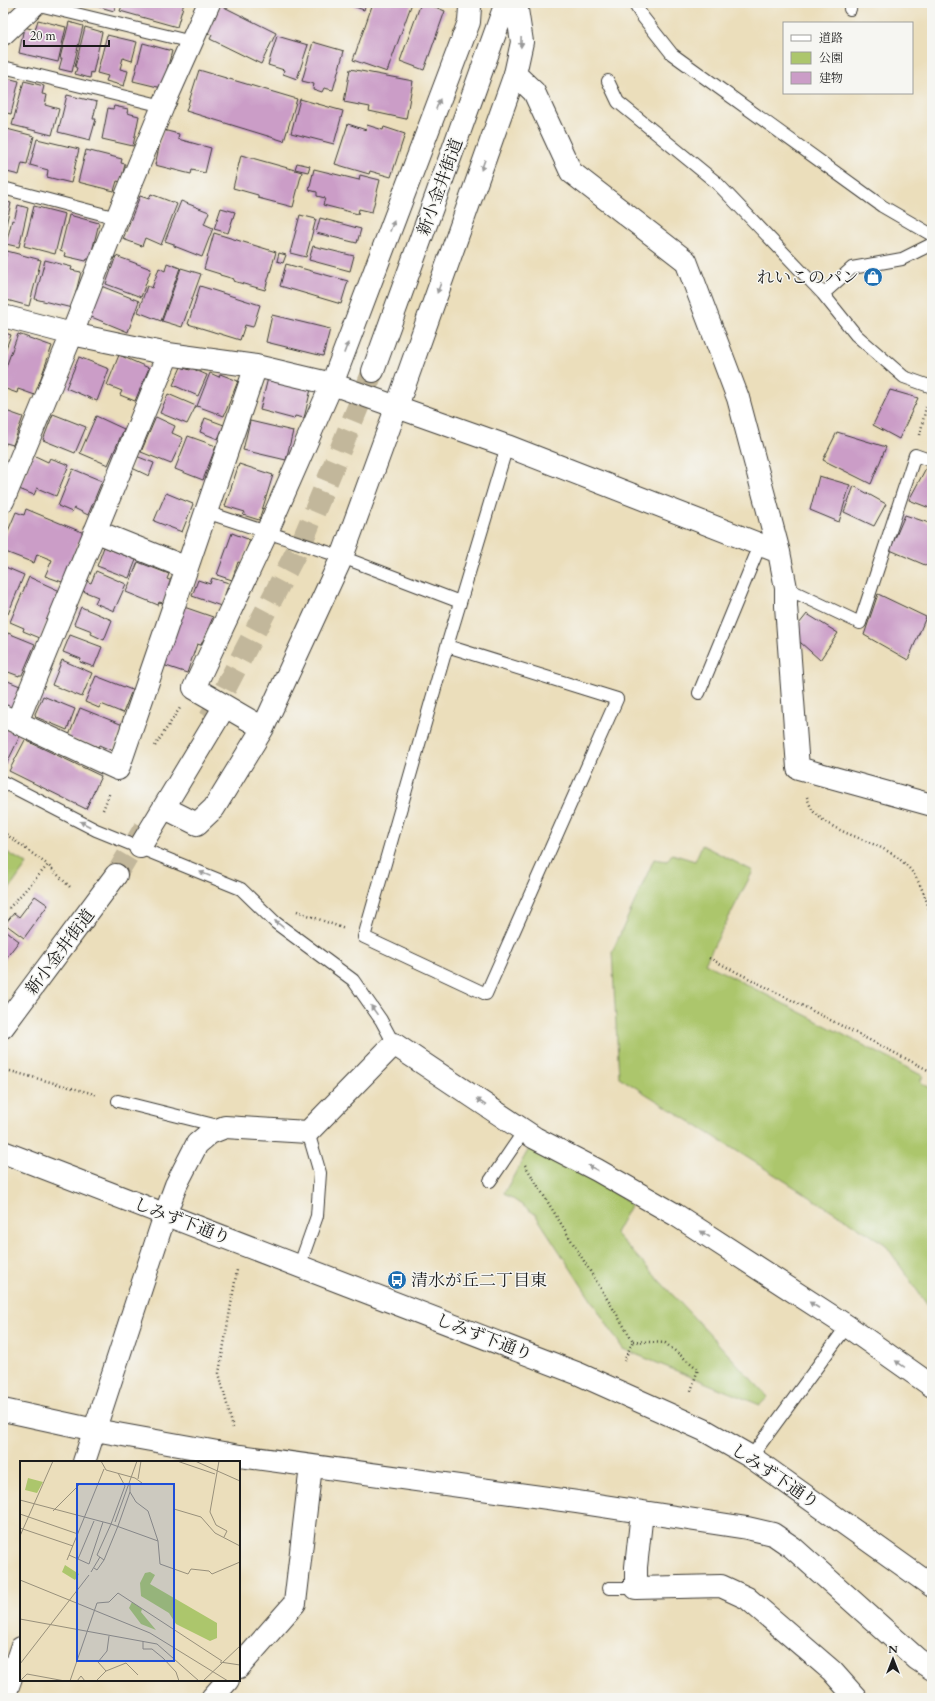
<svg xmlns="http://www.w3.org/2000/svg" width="935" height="1701" font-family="Cardo,'Noto Serif JP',serif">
<rect width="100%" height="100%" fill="#f6f6f2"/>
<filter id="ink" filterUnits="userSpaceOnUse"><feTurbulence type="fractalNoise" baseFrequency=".025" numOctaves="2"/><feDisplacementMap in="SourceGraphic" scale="8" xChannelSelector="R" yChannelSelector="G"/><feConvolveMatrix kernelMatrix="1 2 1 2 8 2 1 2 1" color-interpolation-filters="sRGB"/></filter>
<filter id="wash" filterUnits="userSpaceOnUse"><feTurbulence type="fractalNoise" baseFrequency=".012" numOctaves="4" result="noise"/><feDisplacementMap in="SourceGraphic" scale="16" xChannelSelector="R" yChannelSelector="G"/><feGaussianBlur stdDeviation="0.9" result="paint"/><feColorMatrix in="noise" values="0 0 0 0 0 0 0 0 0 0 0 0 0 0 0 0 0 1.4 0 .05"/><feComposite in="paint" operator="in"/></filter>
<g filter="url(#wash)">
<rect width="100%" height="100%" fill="#ebdebb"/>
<!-- green -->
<path fill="#acc66c" stroke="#647144" d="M702 845 753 871 705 963 923 1076 920 1082 932 1089V1312L885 1244 619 1077 612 952 654 859 667 861 672 854 695 861Z
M3 850 27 864 3 898Z
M535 1138 631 1204 615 1233 768 1397 760 1405 623 1349 535 1214 504 1193Z"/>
<g id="blocks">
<!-- building -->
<path fill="#cb9dc7" d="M86 3H116L114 11Z
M123 3H184L177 27 120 11Z
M344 3H366L364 10Z
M373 3H412L387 72 353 60Z
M421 3H425L445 11 424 70 400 61Z
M220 5 276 33 261 64 210 39 212 35 207 33Z
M38 20 66 27 58 62 19 53 24 27 35 30Z
M69 22 83 26 72 72 59 69 62 58H60Z
M85 27 102 32 93 73 91 72 90 78 75 74 77 68 75 67Z
M107 35 137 42 132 61 123 58 120 69 128 71 124 86 106 81 108 76 97 73Z
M277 36 308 45 297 79 283 74 284 70 268 65Z
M313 42 344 51 333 90 324 88 322 92 313 89 314 84 302 81Z
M143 43 172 51 162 88 133 81Z
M350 69 413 81 406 119 369 111 370 107 344 102Z
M199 70 297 99 284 141 186 111Z
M3 77 19 81 11 114 3 112Z
M24 81 44 86 42 94 47 95 45 105 59 109 52 135 12 125Z
M67 95 97 102 93 119H96L90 140 58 132Z
M300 99 343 111 334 144 291 133Z
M114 106 128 109 127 113 139 116 133 146 102 139 108 108 113 109Z
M348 124 366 130 367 125 383 130 384 127 405 134 391 177 370 171 369 174 335 164Z
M3 128 34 136 27 164 22 163 19 175 3 171Z
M163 130 179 134 178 139 211 148 205 173 192 170 191 174 155 165Z
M37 139 79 149 71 183 47 177 48 170 30 165Z
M86 150 122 159 121 163 125 164 121 182 117 181 114 191 78 182Z
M241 155 302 172 293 207 258 198V195L233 188Z
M297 163 310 166 308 172 295 169Z
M314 169 359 180 360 175 380 180 372 212 359 209 358 214 323 205 325 198 317 196V192L309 190Z
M151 194 177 204 161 245 145 238 142 246 123 239 140 196 149 199Z
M3 201 11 203 4 234H3Z
M181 201 209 212 204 224 213 228 202 257 174 246V244L165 241Z
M18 205 28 208 19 247 6 244 12 220 14 221Z
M34 206 65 214 55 254 24 246Z
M221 208 235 212 228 233 214 229Z
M69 215 99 223 90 259H87L86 261 64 256 65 253 60 251Z
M300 215 316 219 306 257 290 253Z
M320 218 361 229 357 243 316 233Z
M214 233 276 252 265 290 233 281 234 279 220 275V274L204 269Z
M313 246 354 256 350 271 309 260Z
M7 251 41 260 29 306 3 299V268Z
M279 253 286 255 283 263 277 261Z
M116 256 151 269 141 297 106 284Z
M45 260 72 267 71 270 81 272 72 308 35 299Z
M167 263 180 268 161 321 138 312 147 286 152 288 159 268 165 271Z
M286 264 348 281 341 304 280 286Z
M181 268 201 274 182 327 162 321Z
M101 286 139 301 128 332 89 316Z
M200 286 260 305 253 327 245 325 240 340 188 324Z
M272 315 330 329 323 356 266 342Z
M3 332 11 335 3 356Z
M18 334 52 346 35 395 18 389 17 393 3 388V375Z
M119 355 149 368 135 401 120 395 122 391 107 385Z
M79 357 109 369 97 401 66 388Z
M181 367 190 370 191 368 207 375 198 396 173 385Z
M210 373 219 377 220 374 238 381 224 416 197 406Z
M268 378 311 389 304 418 295 416 294 419 260 410Z
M890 390 918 398 899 439 873 425Z
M168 394 196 406 187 424 160 413Z
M3 410 23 417 13 445 6 443 3 450Z
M53 414 86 427 75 453 43 440Z
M96 416 124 429 108 465 80 453Z
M156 417 175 426 172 433 183 438 171 464 141 452Z
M205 418 224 425 218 439 200 432Z
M250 421 293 431 286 460 243 450Z
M837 432 886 447 871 484 823 460Z
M188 436 216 446 203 480 175 469Z
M33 455 48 462 50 458 69 465 56 496 37 488 34 495 19 489Z
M136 456 154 463 149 476 132 468Z
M239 464 273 475 259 520 243 515 245 512 225 506Z
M926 468 932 470V509L909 500Z
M73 469 102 481 88 515 74 508 72 512 58 506Z
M819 476 850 485 839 522 810 510Z
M854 486 886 504 874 526 844 512Z
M166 493 193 504 182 532 154 521Z
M26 509 84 533 82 540 80 539 67 570 70 571 65 583 45 576 52 560 37 554 34 563 3 551V543L16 512 24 515Z
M905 515 932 524V568L890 550Z
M232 533 250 540 242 563 238 562 232 580 217 575Z
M104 547 136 560 129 578 97 566Z
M138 562 169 574 167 579 172 581 163 603 159 602 158 605 126 592Z
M3 566 24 575 8 614 3 612Z
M96 571 126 584 114 611 95 603 98 597 83 591 86 581 91 583Z
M29 577 60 591 40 638 23 631 24 628 10 622Z
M212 578 229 583 221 606 192 596 198 580 210 584Z
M878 594 926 617 908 660 864 635Z
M81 607 112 620 104 640 91 634 92 631 74 624Z
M184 607 213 617 201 645 197 644 187 673 163 665Z
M807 614 838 633 820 660 791 634Z
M8 633 35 644 22 675H19V676L3 670V643Z
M70 635 102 647 94 667 80 662 81 659 63 652Z
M62 660 92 673 82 697 52 685Z
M96 676 132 690 123 713 101 704 99 708 85 702Z
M3 679 20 686 12 708 3 705Z
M43 696 75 709 67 730 36 717 35 714Z
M80 708 123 725 113 751 99 745 98 747 84 742 68 738Z
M3 728 20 736 6 765 3 763Z
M25 740 101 776 86 809 9 771Z
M35 896 48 905 24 938 5 924 14 913 19 917Z
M3 929 19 941 3 962Z"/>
</g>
</g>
<g filter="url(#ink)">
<use href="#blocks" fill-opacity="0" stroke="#3b3934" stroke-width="1"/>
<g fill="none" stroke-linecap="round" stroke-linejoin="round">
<!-- secondary-tunnel -->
<path stroke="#c2b79b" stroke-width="22" stroke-dasharray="22 11" stroke-linecap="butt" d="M210 718 304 537 373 371
M116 875 145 827"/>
<!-- lane casing -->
<g stroke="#3b3934" stroke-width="14">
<path id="lane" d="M634 3 642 16 672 54 882 206 932 235
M35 4 192 42
M850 9 851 3
M3 67 163 106
M608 81 618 102 717 183 823 294
M3 188 117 218
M932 244 902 259 852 268 823 294 856 335 904 377 932 387
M206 512 342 557 460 602
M786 588 860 623 915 455 932 461
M447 646 617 699 486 994 364 937 447 646 507 446
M699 693 760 545
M3 782 96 830 241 889 276 923 353 980 381 1020 394 1044
M118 1101 222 1127
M490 1181 524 1131
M299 1267 317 1216 320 1173 308 1132
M751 1457 847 1326
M609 1588H636"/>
</g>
<!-- street casing -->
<g stroke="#3b3934" stroke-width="24">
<path id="street" d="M3 34 35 4
M515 74 534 92 571 172 686 261 738 398 779 552 786 588V606L798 768 932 805
M3 316 72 334 168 354 256 366 332 384 507 446 779 552
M332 384 267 532 194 688 263 728 342 557 397 406
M3 501 72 334 117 218 163 106 209 3
M95 531 187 568
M3 716 118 769 256 366
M17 722 168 354
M165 808 197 824 214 808 263 728
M140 847 225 706
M3 1410 95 1430 240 1456 577 1502 747 1528 773 1534 792 1547 917 1659 932 1669
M84 1462 165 1215 176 1185 197 1144 210 1133 225 1127 308 1132 394 1044 535 1138 597 1170 676 1215 847 1326 932 1386
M642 1512 636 1567V1588L721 1586 747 1598 832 1671 856 1698
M239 1667 295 1603 311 1466
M4 1698 21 1648
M212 1698 228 1680"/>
</g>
<!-- secondary casing -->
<g stroke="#3b3934" stroke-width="24">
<path id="secondary" d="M373 371 506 3
M332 384 469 22 470 7 469 3
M397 406 515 74 522 42 516 3
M3 1027 116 875
M3 1152 579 1374 704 1430 751 1457 932 1586"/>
</g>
<!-- path -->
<path stroke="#3b3934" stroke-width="2.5" stroke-dasharray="1 3" stroke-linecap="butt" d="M920 435 926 407
M155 746 180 708
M807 797C809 802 811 810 815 813 838 837 881 840 905 864 920 878 926 899 932 918
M103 810 110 792
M3 832 48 865
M9 908 48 865 71 888
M297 911 345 929
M709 958 932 1072
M10 1071 98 1095
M525 1165 633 1341 624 1361
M633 1341 665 1343 698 1369 691 1391
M233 1428 219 1373 237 1270"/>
<!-- lane -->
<use href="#lane" stroke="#fff" stroke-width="12"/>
<!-- street -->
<use href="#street" stroke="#fff" stroke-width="22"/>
<!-- secondary -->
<use href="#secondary" stroke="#fff" stroke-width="22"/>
</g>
<!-- one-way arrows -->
<defs><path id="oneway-solid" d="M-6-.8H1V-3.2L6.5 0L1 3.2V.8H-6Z"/></defs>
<g fill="#999">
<use href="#oneway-solid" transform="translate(521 42) rotate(91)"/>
<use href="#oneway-solid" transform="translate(438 104) rotate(-69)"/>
<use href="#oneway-solid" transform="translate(483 165) rotate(110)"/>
<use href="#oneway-solid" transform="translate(392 226) rotate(-69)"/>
<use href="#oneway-solid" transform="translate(439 288) rotate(110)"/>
<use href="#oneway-solid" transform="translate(346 348) rotate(-69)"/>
<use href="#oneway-solid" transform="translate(85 824) rotate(-153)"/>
<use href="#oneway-solid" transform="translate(205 874) rotate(-158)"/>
<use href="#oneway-solid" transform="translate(279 924) rotate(-141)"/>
<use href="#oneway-solid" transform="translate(374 1010) rotate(-125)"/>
<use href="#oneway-solid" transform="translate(481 1102) rotate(-146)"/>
<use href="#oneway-solid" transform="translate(593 1168) rotate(-152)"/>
<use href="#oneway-solid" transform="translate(705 1234) rotate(-147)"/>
<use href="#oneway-solid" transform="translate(814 1305) rotate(-147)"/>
<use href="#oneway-solid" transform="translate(900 1364) rotate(-145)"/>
</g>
</g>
<!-- icons -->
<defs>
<g id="shop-disc" transform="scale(1)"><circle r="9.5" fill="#1f6fb2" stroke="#f6f6f2"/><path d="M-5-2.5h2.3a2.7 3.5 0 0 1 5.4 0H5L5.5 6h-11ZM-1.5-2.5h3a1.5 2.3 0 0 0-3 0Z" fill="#fff"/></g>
<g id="bus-disc" transform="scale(1)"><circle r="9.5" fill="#1f6fb2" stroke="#f6f6f2"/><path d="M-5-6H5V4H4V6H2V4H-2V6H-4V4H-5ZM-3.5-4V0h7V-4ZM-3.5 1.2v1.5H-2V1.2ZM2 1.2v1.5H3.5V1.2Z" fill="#fff"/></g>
</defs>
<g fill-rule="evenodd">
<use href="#shop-disc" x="873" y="277"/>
<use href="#bus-disc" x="397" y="1280"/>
</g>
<g text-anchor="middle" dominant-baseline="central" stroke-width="3" stroke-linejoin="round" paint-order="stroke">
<!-- street labels -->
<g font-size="17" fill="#1c1c1c" stroke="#f6f6f2">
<text transform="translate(440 187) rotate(-70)">新小金井街道</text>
<text transform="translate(60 952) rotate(-53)">新小金井街道</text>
<text transform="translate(182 1221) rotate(21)">しみず下通り</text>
<text transform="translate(484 1337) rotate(21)">しみず下通り</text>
<text transform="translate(775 1476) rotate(34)">しみず下通り</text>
</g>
<!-- poi labels -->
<g font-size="17" fill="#1c1c1c" stroke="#f6f6f2" text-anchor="end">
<text x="859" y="277">れいこのパン</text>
<text x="411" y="1280" text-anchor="start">清水が丘二丁目東</text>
</g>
</g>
<!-- overview -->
<g transform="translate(20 1461)">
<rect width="220" height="220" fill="#ebdebb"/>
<path d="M8 17 23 21 17 32 5 29ZM45 104 59 113 55 119 42 111ZM130 111 135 114 130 123 197 162V177L190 180 156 163 149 152 121 135 120 122 125 112ZM112 141 122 148 121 151 136 169 121 163 109 147Z" fill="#acc66c"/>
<path fill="none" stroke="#98907b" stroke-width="1" d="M81 0 86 9 115 17 122 22M157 0 195 13M175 0 220 20M199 0 190 51 196 64 207 70 204 76M118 18 121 0M110 31 116 41 128 50 138 80 140 103 168 113 171 108 189 110 192 113 220 101M0 39 91 63 138 80M154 48 181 56 195 72 220 85M33 50 60 23M0 53 58 73M95 61 117 0M91 63 77 94 84 99 98 65M91 63 105 25 98 12M98 65 110 31V22M0 67 53 85M0 75 33 0M49 94 69 103 83 61M58 98 74 60M47 99 84 8M74 107 77 109 84 99M71 111 80 96M0 119 130 172 208 220M0 158 137 183 179 220M123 180V188H132L143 197 156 211 159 220M200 201 220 204M0 203 69 114M86 210 78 201 87 190 89 175M0 220 7 213 45 220M50 220 77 142 89 141 98 132 202 200M57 220 61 215 65 220M76 220 86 210 106 202 118 214M183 220 220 185"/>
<path fill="#1d4ed8" fill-opacity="0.15" stroke="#1d4ed8" stroke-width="2" d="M57 23H154V200H57Z"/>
<rect width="220" height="220" fill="none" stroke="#1c1c1c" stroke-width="2"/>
</g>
<!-- margin -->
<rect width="935" height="1701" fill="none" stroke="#f6f6f2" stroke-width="16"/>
<!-- legend -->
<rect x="783" y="22" width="130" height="72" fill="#f6f6f2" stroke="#9f9f9c"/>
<rect x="791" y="35" width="20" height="6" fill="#ffffff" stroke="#9f9f9c"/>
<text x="819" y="42" font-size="12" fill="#1c1c1c">道路</text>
<rect x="791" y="52" width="20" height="12" fill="#acc66c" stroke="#9f9f9c"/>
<text x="819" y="62" font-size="12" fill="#1c1c1c">公園</text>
<rect x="791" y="72" width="20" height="12" fill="#cb9dc7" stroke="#9f9f9c"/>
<text x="819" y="82" font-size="12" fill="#1c1c1c">建物</text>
<!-- north arrow -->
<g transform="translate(893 1659)" stroke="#f6f6f2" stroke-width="3" paint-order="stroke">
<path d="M0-3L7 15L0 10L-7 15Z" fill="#1c1c1c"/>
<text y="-6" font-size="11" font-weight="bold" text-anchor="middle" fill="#1c1c1c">N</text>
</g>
<!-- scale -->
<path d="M24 40v6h85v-6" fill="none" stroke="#1c1c1c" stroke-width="2"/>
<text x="30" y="40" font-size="12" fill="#1c1c1c" stroke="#f6f6f2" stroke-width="3" paint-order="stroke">20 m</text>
</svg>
